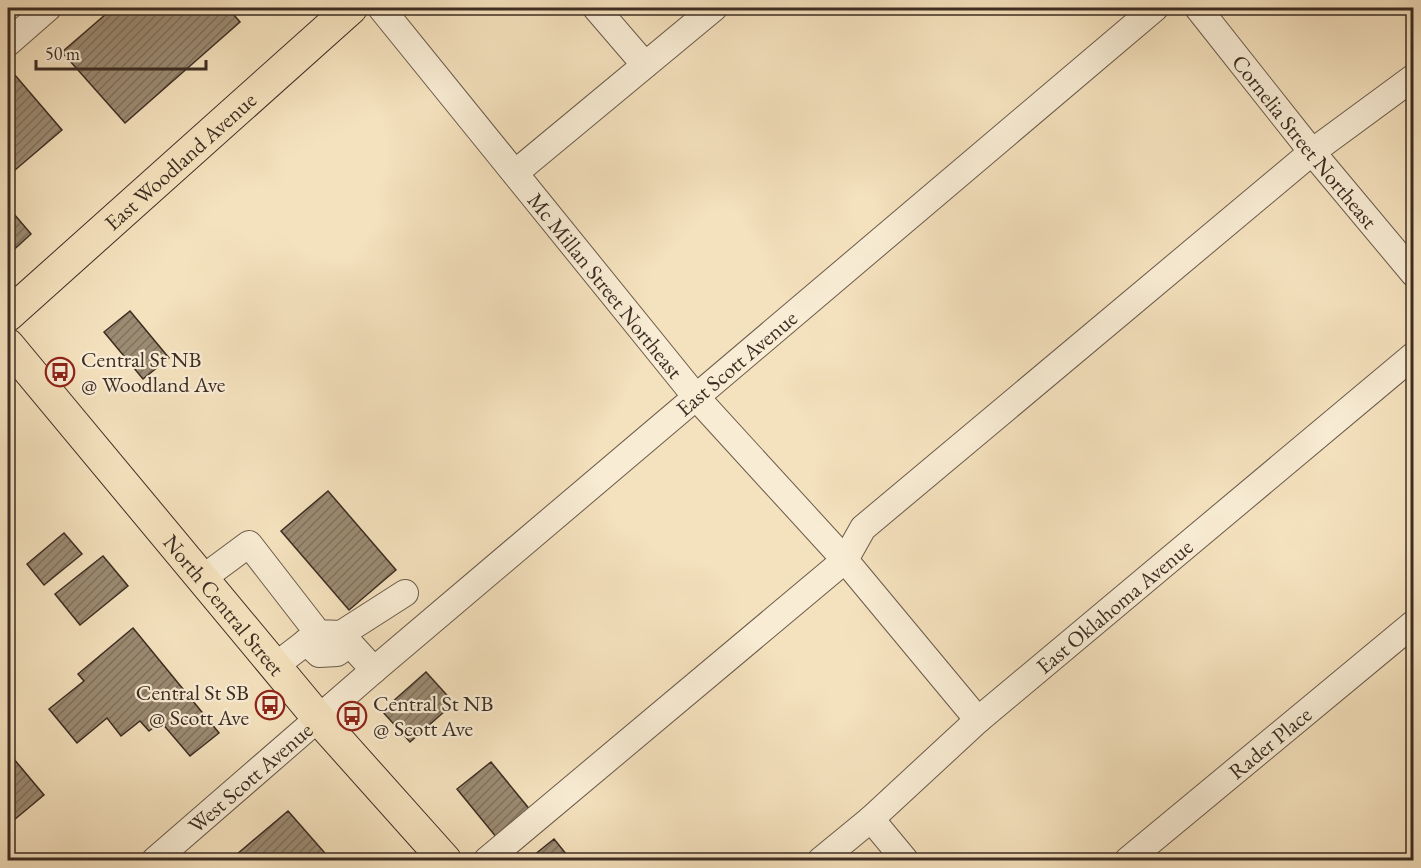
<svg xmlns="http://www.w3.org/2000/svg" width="1421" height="868" font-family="'EB Garamond',serif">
<defs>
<pattern id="building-hatch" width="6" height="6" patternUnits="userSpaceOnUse" patternTransform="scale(1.5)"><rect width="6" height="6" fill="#9c8b73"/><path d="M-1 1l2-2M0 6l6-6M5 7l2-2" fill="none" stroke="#80725e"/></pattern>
</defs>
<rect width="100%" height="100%" fill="#f4e1bd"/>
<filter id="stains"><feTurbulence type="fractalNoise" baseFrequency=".00333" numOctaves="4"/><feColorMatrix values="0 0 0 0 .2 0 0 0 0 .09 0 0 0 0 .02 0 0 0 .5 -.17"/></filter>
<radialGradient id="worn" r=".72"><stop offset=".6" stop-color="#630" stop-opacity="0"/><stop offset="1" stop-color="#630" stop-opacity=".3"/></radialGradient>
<!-- building -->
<path fill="url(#building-hatch)" stroke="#3d2d23" stroke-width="1.5" d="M113 8H228L240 22 125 123 62 52Z
M8 67 62 130 8 176Z
M8 207 31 234 8 255Z
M130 311 169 358 143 379 104 332Z
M328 491 396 570 349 610 281 531Z
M64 533 82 554 44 585 27 564Z
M103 556 128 586 80 625 55 594Z
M133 628 219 733 190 756 161 722 149 731 140 721 121 736 107 718 77 743 49 709 84 681 78 674Z
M426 672 454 703 410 742 382 711Z
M8 752 44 795 8 825Z
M491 762 531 811 497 838 457 789Z
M288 811 331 860H241L236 855Z
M554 839 571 860H528Z"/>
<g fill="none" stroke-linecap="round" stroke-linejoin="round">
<!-- minor casing -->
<g stroke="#6b5a4a" stroke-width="28">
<g id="minor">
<path id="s1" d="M381 8 696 397 845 560 978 720"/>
<path d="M596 8 645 65"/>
<path id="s2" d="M1198 8 1312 152 1414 274"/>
<path d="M8 43 48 8"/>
<path d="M515 173 714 8"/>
<path d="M203 578 249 544 318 633 341 634 374 670"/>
<path d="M341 634 405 593"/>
<path d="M306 642 319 654 337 653 349 644"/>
<path d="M275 666 318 633"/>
<path d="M871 819 905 860"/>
<path id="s3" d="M155 860 374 670 1155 8"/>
<path d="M487 860 845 560 863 528 1312 152 1414 77"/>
<path id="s4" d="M821 860 871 819 978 720 1414 355"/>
<path id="s5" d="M1128 860 1414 623"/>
</g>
</g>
<!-- major casing -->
<g stroke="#3d2d23" stroke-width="34">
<g id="major">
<path id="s6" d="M8 315 351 8"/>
<path id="s7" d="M8 345 319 719 445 860"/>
</g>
</g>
<!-- minor -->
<use href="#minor" stroke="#f8ecd4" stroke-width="26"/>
<!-- major -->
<use href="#major" stroke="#f4e1bd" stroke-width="32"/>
</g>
<!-- icons -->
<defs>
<g id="bus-ring" transform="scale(1.5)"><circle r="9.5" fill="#f8ecd4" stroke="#8f2418" stroke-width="1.5"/><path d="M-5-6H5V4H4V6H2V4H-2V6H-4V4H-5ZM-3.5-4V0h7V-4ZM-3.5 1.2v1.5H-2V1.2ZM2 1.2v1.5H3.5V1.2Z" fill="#8f2418"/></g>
</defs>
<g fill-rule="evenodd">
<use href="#bus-ring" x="60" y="372"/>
<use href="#bus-ring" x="270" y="705"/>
<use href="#bus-ring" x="352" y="716"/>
</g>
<g text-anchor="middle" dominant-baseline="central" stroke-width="4.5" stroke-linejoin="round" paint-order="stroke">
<!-- street labels -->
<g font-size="22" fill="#3d2d23" stroke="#f8ecd4">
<text stroke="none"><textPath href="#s2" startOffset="171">Cornelia Street Northeast</textPath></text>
<text stroke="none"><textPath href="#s6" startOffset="231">East Woodland Avenue</textPath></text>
<text stroke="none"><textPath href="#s1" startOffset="357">Mc Millan Street Northeast</textPath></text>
<text stroke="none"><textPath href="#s3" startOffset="765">East Scott Avenue</textPath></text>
<text stroke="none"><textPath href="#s7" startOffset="338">North Central Street</textPath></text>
<text stroke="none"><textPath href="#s4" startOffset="388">East Oklahoma Avenue</textPath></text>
<text stroke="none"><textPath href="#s5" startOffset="184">Rader Place</textPath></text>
<text stroke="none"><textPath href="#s3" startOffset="126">West Scott Avenue</textPath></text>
</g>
<!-- poi labels -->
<g font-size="22" fill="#3d2d23" stroke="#f8ecd4" text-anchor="start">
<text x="81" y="359">Central St NB<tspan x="81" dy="25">@ Woodland Ave</tspan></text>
<text x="249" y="692" text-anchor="end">Central St SB<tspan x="249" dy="25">@ Scott Ave</tspan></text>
<text x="373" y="703">Central St NB<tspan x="373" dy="25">@ Scott Ave</tspan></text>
</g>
</g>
<!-- margin -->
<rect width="1421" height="868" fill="none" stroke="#f4e1bd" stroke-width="30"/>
<rect x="9" y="9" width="1403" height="850" fill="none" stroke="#3d2d23" stroke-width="3"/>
<rect x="15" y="15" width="1391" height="838" fill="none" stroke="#3d2d23" stroke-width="1.5"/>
<!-- scale -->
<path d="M36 60v9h170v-9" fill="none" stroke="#3d2d23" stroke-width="3"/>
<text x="45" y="60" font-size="18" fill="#3d2d23" stroke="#f8ecd4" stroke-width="4.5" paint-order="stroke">50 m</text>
<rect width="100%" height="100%" filter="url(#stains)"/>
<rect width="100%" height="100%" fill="url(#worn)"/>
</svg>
